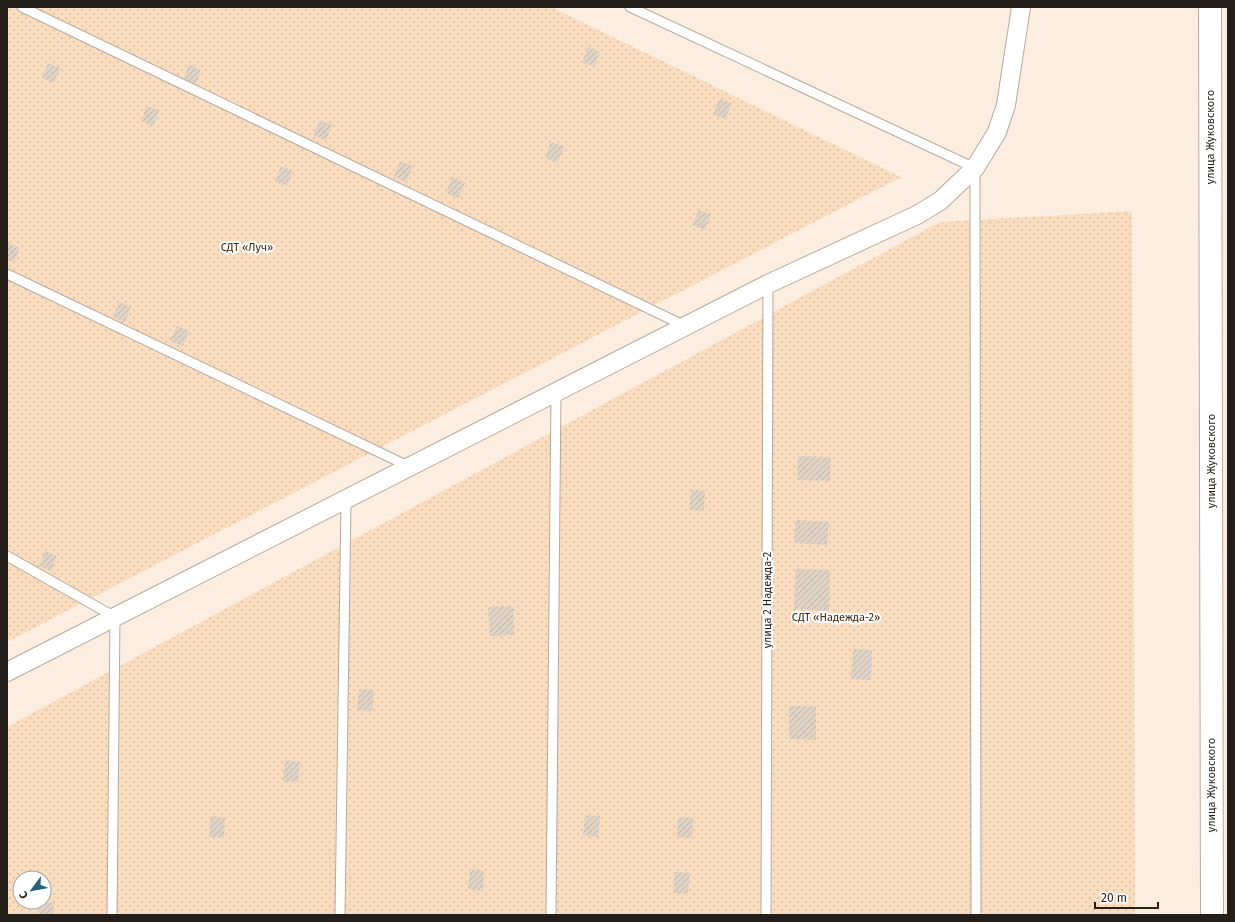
<svg xmlns="http://www.w3.org/2000/svg" width="1235" height="922" font-family="'Fira Sans',sans-serif">
<defs>
<pattern id="garden-dots" width="8" height="8" patternUnits="userSpaceOnUse"><rect width="8" height="8" fill="#f9ddbe"/><path d="M2 2h.1M6 6h.1" fill="none" stroke="#d5bda3" stroke-width="1.8" stroke-linecap="round"/></pattern>
<pattern id="building-hatch" width="6" height="6" patternUnits="userSpaceOnUse"><rect width="6" height="6" fill="#dfd3c5"/><path d="M-1 1l2-2M0 6l6-6M5 7l2-2" fill="none" stroke="#bfb5a9"/></pattern>
</defs>
<rect width="100%" height="100%" fill="#fbeee0"/>
<!-- garden -->
<path fill="url(#garden-dots)" fill-rule="evenodd" d="M7 7H551L901 177 7 642Z
M1132 211 1135 915H7V727L940 222ZM20 878H44V902H20Z"/>
<!-- building -->
<path fill="url(#building-hatch)" d="M588 47 600 52 594 67 582 62Z
M48 63 60 68 54 83 42 78Z
M189 65 201 70 195 86 183 80Z
M719 99 732 103 725 119 713 114Z
M147 106 159 111 153 126 141 121Z
M320 120 332 125 326 140 313 135Z
M551 142 564 147 557 163 545 158Z
M400 161 413 166 406 182 394 177Z
M281 166 293 171 287 186 275 181Z
M452 177 465 183 458 198 446 193Z
M699 210 711 215 705 230 692 225Z
M8 243 20 248 14 263 7 260V246Z
M119 302 131 307 125 322 113 317Z
M177 326 189 331 183 346 170 341Z
M798 456 831 457 830 481 797 480Z
M691 490 705 491 704 511 689 510Z
M796 520 829 522 827 545 794 543Z
M45 551 57 556 51 571 39 566Z
M796 569 830 570 829 611 794 609Z
M513 606 514 635 490 636 488 607Z
M853 649 872 650 871 680 851 679Z
M359 689 374 690 372 711 357 710Z
M789 706H816V740L789 739Z
M285 760 300 762 298 782 283 781Z
M585 815 600 816 598 837 583 835Z
M211 816 225 818 224 838 209 837Z
M678 817 693 818 692 838 677 837Z
M470 869 484 871 483 891 468 889Z
M675 872 690 873 688 894 673 893Z
M39 902 54 903 53 915H38Z"/>
<g fill="none" stroke-linecap="round" stroke-linejoin="round">
<!-- service casing -->
<g stroke="#b7ab9d" stroke-width="11">
<path id="service" d="M22 7 685 326
M630 7 975 168 976 915
M7 274 410 467
M7 556 115 617 112 915
M340 915 346 500
M551 915 556 392
M766 915 768 284"/>
</g>
<!-- minor casing -->
<g stroke="#b7ab9d" stroke-width="20">
<path id="minor" d="M7 672 768 284 917 215 940 201 975 168 997 132 1006 105 1021 7"/>
</g>
<!-- secondary casing -->
<g stroke="#b7ab9d" stroke-width="24">
<path id="secondary" d="M1210 7 1212 915"/>
</g>
<!-- service -->
<use href="#service" stroke="#fff" stroke-width="9"/>
<!-- minor -->
<use href="#minor" stroke="#fff" stroke-width="18"/>
<!-- secondary -->
<use href="#secondary" stroke="#fff" stroke-width="22"/>
</g>
<g text-anchor="middle" dominant-baseline="central" stroke-width="4" stroke-linejoin="round" paint-order="stroke">
<!-- street labels -->
<g font-size="11" fill="#241f1a" stroke="#fff">
<text transform="translate(1210 137) rotate(-90)">улица Жуковского</text>
<text transform="translate(1211 461) rotate(-90)">улица Жуковского</text>
<text transform="translate(767 600) rotate(-90)">улица 2 Надежда-2</text>
<text transform="translate(1211 785) rotate(-90)">улица Жуковского</text>
</g>
<!-- park labels -->
<g font-size="11" fill="#3f2706" stroke="#fff">
<text x="247" y="247">СДТ «Луч»</text>
<text x="836" y="617">СДТ «Надежда-2»</text>
</g>
</g>
<!-- border -->
<rect width="1235" height="922" fill="none" stroke="#241f1a" stroke-width="16"/>
<!-- north arrow -->
<g transform="translate(32 890) rotate(238)"><circle r="19" fill="#ffffff" stroke="#a7a5a3"/>
<path d="M0-3L7 15L0 10L-7 15Z" fill="#28607a"/>
<text y="-6" font-size="11" font-weight="bold" text-anchor="middle" fill="#241f1a">С</text>
</g>
<!-- scale -->
<path d="M1095 902v6h63v-6" fill="none" stroke="#241f1a" stroke-width="2"/>
<text x="1101" y="902" font-size="12" fill="#241f1a" stroke="#ffffff" stroke-width="3" paint-order="stroke">20 m</text>
</svg>
